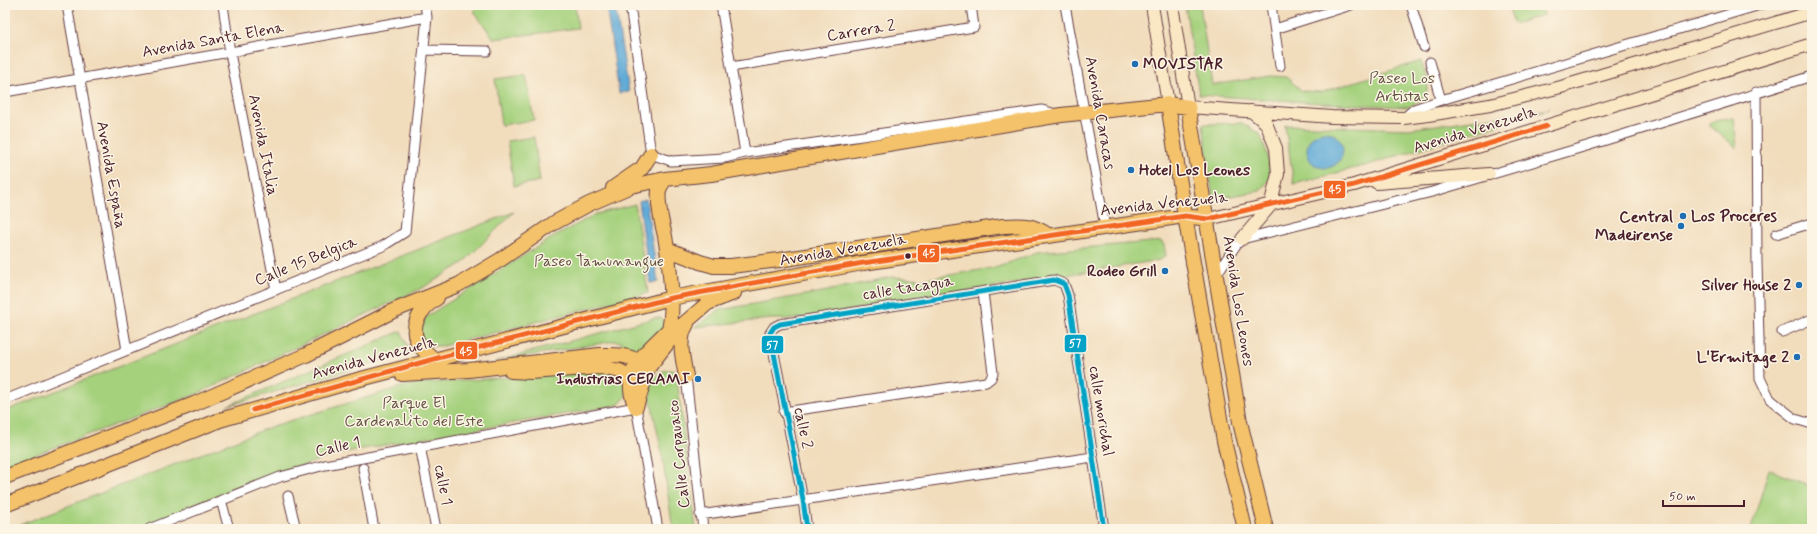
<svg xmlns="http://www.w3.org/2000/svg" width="1817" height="534" font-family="Mynerve,sans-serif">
<rect width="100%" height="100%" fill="#fcf5e5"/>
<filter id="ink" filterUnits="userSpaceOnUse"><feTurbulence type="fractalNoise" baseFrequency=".025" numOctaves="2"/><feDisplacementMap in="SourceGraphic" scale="8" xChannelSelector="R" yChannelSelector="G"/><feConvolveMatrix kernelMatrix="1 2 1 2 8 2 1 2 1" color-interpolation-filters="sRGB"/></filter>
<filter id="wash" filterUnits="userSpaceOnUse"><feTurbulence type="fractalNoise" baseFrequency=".012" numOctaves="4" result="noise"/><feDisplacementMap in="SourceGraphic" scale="16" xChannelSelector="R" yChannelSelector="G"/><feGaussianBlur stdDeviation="0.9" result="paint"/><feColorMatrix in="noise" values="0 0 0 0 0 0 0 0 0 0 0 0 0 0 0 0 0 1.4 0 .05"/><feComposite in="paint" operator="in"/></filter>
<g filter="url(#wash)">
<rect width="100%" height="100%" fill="#f1dcbb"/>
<!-- green -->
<path fill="#a5d17d" stroke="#787854" d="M474 5H575L578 28 494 39 475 13Z
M1185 5H1200L1212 85 1270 76 1286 77 1302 91 1322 92 1421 61 1428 81 1426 96 1409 107 1321 103 1199 95Z
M1508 5H1541L1544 15 1514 24Z
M526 75 534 120 501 125 495 79Z
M1549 109 1371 164 1294 184 1285 125 1409 129Z
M1728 118H1734L1737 148 1709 125 1715 121Z
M1242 123 1260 134 1267 153 1271 177 1260 191 1213 199 1203 124Z
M534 137 540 181 514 186 507 141Z
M635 204 648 293 443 346H432L422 339 419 329 427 316 550 239 596 214Z
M514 212 463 263 424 287 197 394 5 466V411Z
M1161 241 1164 245 1166 256 1160 260 795 319H771L695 327 719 310 822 292 891 277 925 279 998 267 1037 252Z
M655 318H661L665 321 663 331 634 353 622 349V342L614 341 497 361Z
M401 331 410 352 227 406Z
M668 370 676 371 696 529H673L661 448 650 398 651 383 660 372Z
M601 371 616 376 626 383C628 394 626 398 618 405L334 454 140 529H9L273 426 411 384Z
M1769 469 1812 487V529H1751Z"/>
<!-- water -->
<path fill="#5faad7" stroke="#546481" d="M606 5H615L629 92 619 93Z
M1307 150a18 18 0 1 1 36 0a18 18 0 1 1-36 0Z
M646 199 658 282 650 283 639 201Z"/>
</g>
<g filter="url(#ink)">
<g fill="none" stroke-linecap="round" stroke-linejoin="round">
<!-- street casing -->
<g stroke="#633b41" stroke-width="11">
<path id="street" d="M67 5 127 350
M223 5 230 53 276 290
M630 5 651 154 671 161 724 158 745 153 1042 110 1056 114
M721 5 745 153
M1065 5 1105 227
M1271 5 1280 66
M1411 5 1424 47
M1275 29 1351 5
M424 50 487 51
M1430 62 1441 100
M731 67 974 27 971 5
M5 92 427 17
M1756 92 1757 262 1760 378 1770 399 1781 408 1795 419 1812 424
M1404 118 1414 109 1441 100 1760 5
M1776 234 1812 223
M1216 275 1236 245 1242 239 1432 192 1590 145 1812 76
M1782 332 1812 319
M686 376 703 529
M5 400 383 246 405 232 427 17 425 5
M784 412 986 382 991 378 993 373 983 292
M420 446 436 529
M363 468 374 529
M288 496 296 529
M221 500 229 529
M700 515 1093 457
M149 529 280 477 325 465 636 407 658 529
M807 529 803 500 770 333 774 327 780 324 1054 280 1064 284 1068 295 1104 529"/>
</g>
<!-- secondary casing -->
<g stroke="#633b41" stroke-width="14">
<path id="secondary" d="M1152 5 1168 104
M1172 5 1188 107 1332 117 1404 118 1428 115 1490 105 1561 87 1812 12
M1377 183 1489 174
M1208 219 1354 185 1812 44
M1242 239 1270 206 1278 174 1276 148 1266 123 1251 111"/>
</g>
<!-- primary casing -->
<g stroke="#633b41" stroke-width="16">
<path id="primary" d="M1168 104 1185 216 1224 441 1245 529
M613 188 642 168 651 154
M667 249 700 262 714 266H731L779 260 1003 226C1022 225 1032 224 1048 235
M437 298C421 308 406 328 421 347 426 353 434 359 440 364
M511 371 531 372 600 367 620 371 626 375 630 380
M402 374 469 370 600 355C613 355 626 354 638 361
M686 376C683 360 677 339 687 324
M636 407 648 368 680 327 708 303 734 293
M636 407C619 370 646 353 669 329 675 307 669 260 665 236 662 224 657 203 659 190 660 186 663 183 665 179
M5 477 194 404 306 355 395 310 458 285 500 260 554 223 589 204 631 186 665 179 711 174 1061 115 1168 104 1188 107 1240 422 1266 529
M5 505 220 420 357 380 671 298 863 263 1185 216 1208 219"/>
</g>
<!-- street -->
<use href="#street" stroke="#fff" stroke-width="9"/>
<!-- secondary -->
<use href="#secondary" stroke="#fae7c3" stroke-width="12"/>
<!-- primary -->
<use href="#primary" stroke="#f3c26a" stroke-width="14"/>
<!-- bus-1 casing -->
<g stroke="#fcf5e5" stroke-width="8">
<path id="bus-1" d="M253 410 434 359 671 298 863 263 1185 216 1208 219 1354 185 1547 126"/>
</g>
<!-- bus-2 casing -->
<g stroke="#fcf5e5" stroke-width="8">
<path id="bus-2" d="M807 529 803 500 770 333 774 327 780 324 1054 280 1064 284 1068 295 1104 529"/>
</g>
<!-- bus-1 -->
<use href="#bus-1" stroke="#f26522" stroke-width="5"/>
<!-- bus-2 -->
<use href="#bus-2" stroke="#04a2c6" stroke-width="5"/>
</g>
</g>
<!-- markers -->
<g fill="#1f6fb2" stroke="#fcf5e5" stroke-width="1.5">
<circle cx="1135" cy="64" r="4"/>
<circle cx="1131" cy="170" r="4"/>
<circle cx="1683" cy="216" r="4"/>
<circle cx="1681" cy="226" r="4"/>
<circle cx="1165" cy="271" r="4"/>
<circle cx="1799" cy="285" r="4"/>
<circle cx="1797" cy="357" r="4"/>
<circle cx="698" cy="379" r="4"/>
</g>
<circle fill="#4a1f2b" stroke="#fcf5e5" stroke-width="1.5" cx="908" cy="256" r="3.5"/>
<g text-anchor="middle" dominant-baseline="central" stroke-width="3" stroke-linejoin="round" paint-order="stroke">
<!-- street labels -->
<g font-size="16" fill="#4a1f2b" stroke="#fcf5e5">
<text transform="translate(861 31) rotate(-9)">Carrera 2</text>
<text transform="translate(213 40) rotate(-10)">Avenida Santa Elena</text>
<text transform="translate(1100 113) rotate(80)">Avenida Caracas</text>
<text transform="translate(1475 130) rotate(-17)">Avenida Venezuela</text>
<text transform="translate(263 145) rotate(79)">Avenida Italia</text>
<text transform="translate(111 175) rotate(80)">Avenida España</text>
<text transform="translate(1164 204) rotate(-6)">Avenida Venezuela</text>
<text transform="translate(843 250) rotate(-10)">Avenida Venezuela</text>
<text transform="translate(306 261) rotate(-22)">Calle 15 Belgica</text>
<text transform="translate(908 288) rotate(-9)">calle tacagua</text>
<text transform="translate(1238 301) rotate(81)">Avenida Los Leones</text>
<text transform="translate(374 358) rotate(-15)">Avenida Venezuela</text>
<text transform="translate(1101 411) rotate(81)">calle morichal</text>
<text transform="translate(803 428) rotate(78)">calle 2</text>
<text transform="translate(338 447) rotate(-12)">Calle 1</text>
<text transform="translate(679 454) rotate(-96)">Calle Corpauaico</text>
<text transform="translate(443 485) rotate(79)">calle 1</text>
</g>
<!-- poi labels -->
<g font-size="16" font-weight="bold" fill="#4a1f2b" stroke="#fcf5e5" text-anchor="end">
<text x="1143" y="64" text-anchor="start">MOVISTAR</text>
<text x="1139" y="170" text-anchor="start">Hotel Los Leones</text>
<text x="1691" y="216" text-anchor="start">Los Proceres</text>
<text x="1673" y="217">Central<tspan x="1673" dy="18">Madeirense</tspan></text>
<text x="1157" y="271">Rodeo Grill</text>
<text x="1791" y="285">Silver House 2</text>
<text x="1789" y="357">L'Ermitage 2</text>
<text x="690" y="379">Industrias CERAMI</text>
</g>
<!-- park labels -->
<g font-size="16" fill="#655444" stroke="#fcf5e5">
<text x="1402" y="78">Paseo Los<tspan x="1402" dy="18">Artistas</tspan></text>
<text x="599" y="261">Paseo Tamunangue</text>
<text x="414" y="403">Parque El<tspan x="414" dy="18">Cardenalito del Este</tspan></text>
</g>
</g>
<g stroke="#fcf5e5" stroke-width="1.5">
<rect x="1323" y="180" width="23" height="19" rx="4" fill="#f26522"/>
<rect x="917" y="244" width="23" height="19" rx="4" fill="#f26522"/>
<rect x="1064" y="334" width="23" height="19" rx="4" fill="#04a2c6"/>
<rect x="761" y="335" width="23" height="19" rx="4" fill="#04a2c6"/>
<rect x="455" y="341" width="23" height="19" rx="4" fill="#f26522"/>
</g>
<g font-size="11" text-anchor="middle" font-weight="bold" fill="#fff">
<text x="1335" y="193">45</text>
<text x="929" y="257">45</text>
<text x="1075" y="347">57</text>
<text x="772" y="349">57</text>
<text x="466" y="355">45</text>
</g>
<!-- margin -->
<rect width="1817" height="534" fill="none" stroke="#fcf5e5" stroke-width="20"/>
<!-- scale -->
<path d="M1663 500v6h81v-6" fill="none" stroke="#4a1f2b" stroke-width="2"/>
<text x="1669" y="500" font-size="12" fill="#4a1f2b" stroke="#fcf5e5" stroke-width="3" paint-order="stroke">50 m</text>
</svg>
